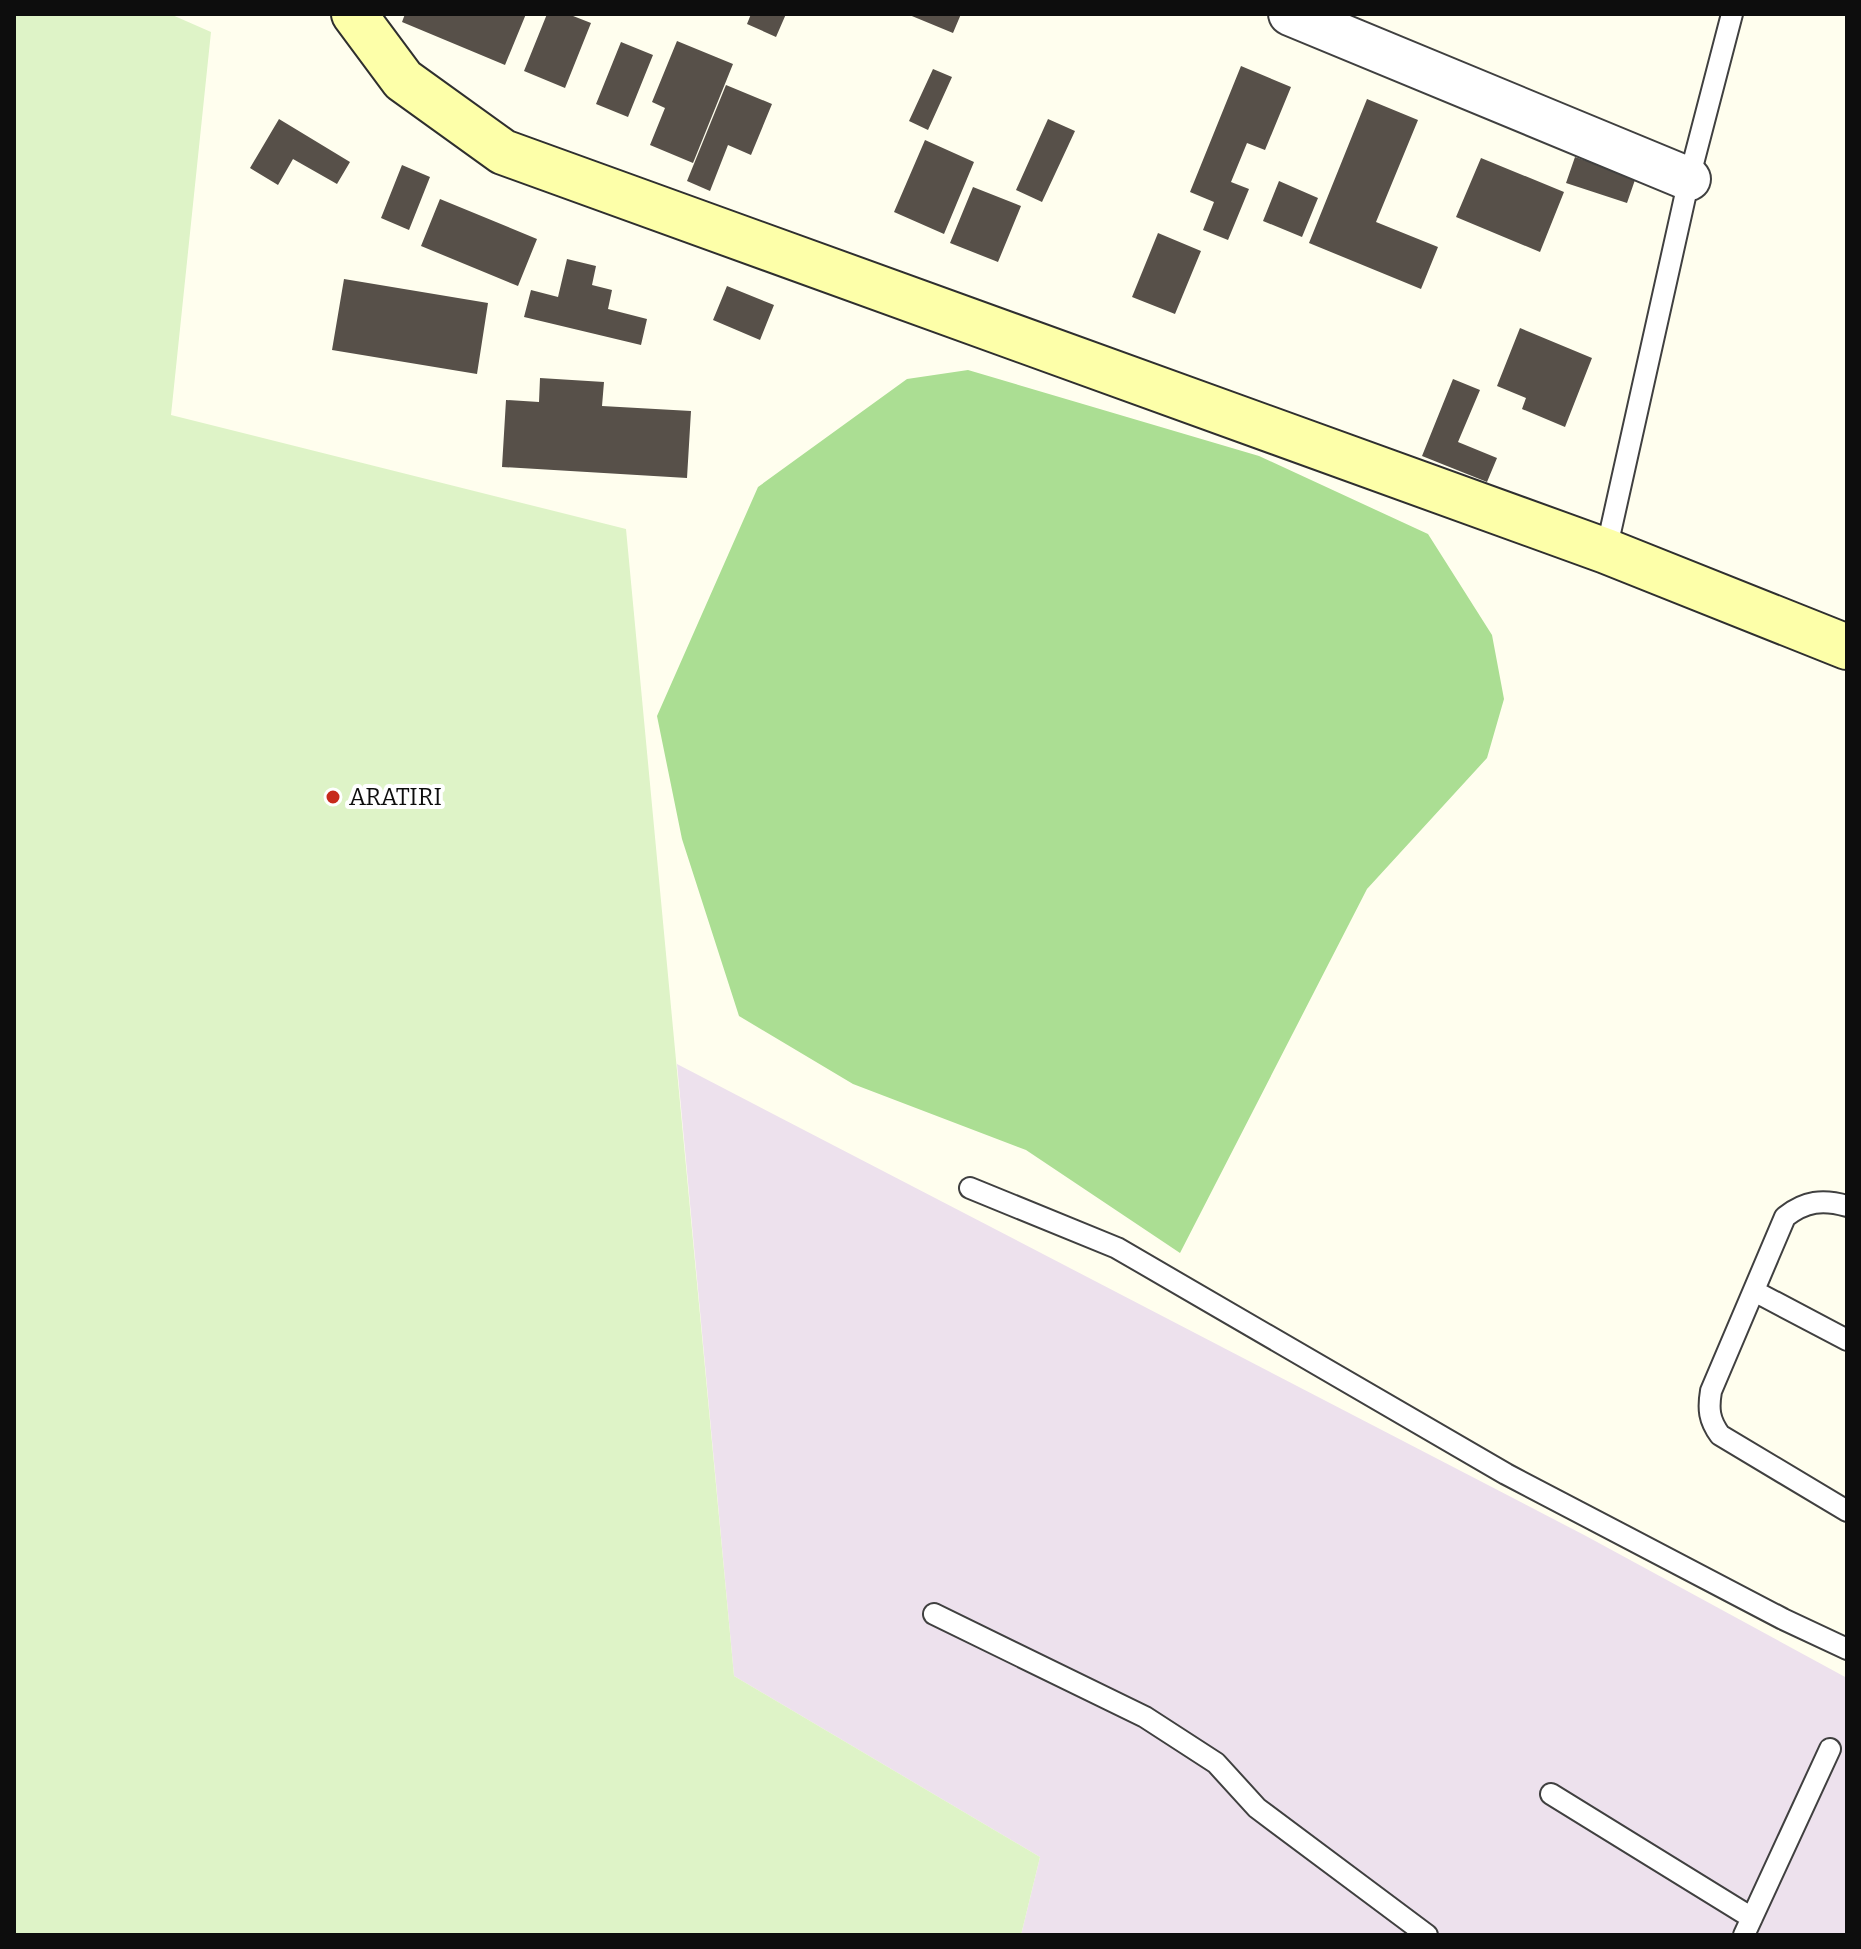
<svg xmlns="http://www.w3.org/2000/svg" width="1861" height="1949" font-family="Bitter,serif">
<rect width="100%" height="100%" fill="#fffeee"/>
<!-- industrial -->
<path fill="#ede1ed" d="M677 1064 1586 1536 1847 1678V1935H1021L1040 1857 734 1676Z"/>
<!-- forest -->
<path fill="#abde93" d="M968 370 1259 456 1428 534 1492 635 1504 699 1487 758 1367 889 1180 1253 1026 1150 853 1084 739 1016 682 839 657 716 758 487 907 379Z"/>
<!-- pitch -->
<path fill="#def3c7" d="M14 14H170L211 32 171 415 626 529 734 1676 1040 1857 1021 1935H14Z"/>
<!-- building -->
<path fill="#575049" d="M405 14H526L505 65 402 22Z
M547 14H568L591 23 565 88 524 71Z
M751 14H786L776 37 747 24Z
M907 14H961L953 33Z
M677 41 733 64 693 163 650 145 665 108 652 102Z
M621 42 653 55 628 117 596 104Z
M1241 66 1291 87 1265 150 1247 143 1231 182 1249 189 1228 240 1203 230 1214 202 1190 192Z
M933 69 952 77 928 130 909 121Z
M726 85 772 104 751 155 728 145 710 191 687 181Z
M1367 99 1418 120 1376 222 1438 247 1421 289 1309 243Z
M279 119 350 162 337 184 293 159 278 185 250 168Z
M1048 119 1075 131 1042 202 1016 190Z
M925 140 974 162 944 234 894 212Z
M1575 157 1636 177 1627 203 1566 183Z
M1481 158 1564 192 1540 252 1456 217Z
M402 165 430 177 409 230 381 218Z
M1279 181 1318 198 1302 237 1263 221Z
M973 187 1021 206 998 262 950 243Z
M440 199 537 239 518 286 421 246Z
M1158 233 1201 251 1175 314 1132 297Z
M567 259 596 266 592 285 612 290 608 309 647 319 641 345 524 317 531 290 558 297Z
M344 279 488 303 477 374 332 350Z
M727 286 774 305 760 340 713 320Z
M1520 328 1592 358 1565 427 1522 409 1526 398 1497 386Z
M540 378 604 382 602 406 691 411 687 478 502 467 506 400 539 402Z
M1453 379 1480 390 1458 442 1497 458 1487 482 1422 456Z"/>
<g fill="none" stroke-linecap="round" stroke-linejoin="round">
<!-- lane casing -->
<g stroke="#404040" stroke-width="24">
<path id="lane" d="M1606 551 1689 179 1732 14
M970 1188 1117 1248 1506 1474 1783 1619 1847 1649
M1847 1206C1823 1199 1805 1201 1785 1217L1711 1391C1708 1409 1709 1420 1720 1435L1847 1511
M1754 1291 1847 1340
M934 1614 1145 1717 1216 1763 1257 1808 1427 1935
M1551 1794 1752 1918
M1744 1935 1830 1749"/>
</g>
<!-- street casing -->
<g stroke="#404040" stroke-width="46">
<path id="street" d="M1290 14 1689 179"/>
</g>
<!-- secondary casing -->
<g stroke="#2f2f2f" stroke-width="48">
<path id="secondary" d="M354 14 403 80 503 152 1606 551 1847 647"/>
</g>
<!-- lane -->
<use href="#lane" stroke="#fff" stroke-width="20"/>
<!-- street -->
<use href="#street" stroke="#fff" stroke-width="42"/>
<!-- secondary -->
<use href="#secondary" stroke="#fdffa9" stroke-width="44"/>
</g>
<!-- markers -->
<circle fill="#c72a1c" stroke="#fff" stroke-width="3" cx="333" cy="797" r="8"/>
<g text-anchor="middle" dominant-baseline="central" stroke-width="8" stroke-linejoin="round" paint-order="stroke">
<!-- poi labels -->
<g font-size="24" fill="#0d0d0d" stroke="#fff" text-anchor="start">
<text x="349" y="797">ARATIRI</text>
</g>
</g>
<!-- border -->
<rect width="1861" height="1949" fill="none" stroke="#0d0d0d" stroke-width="32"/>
</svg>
